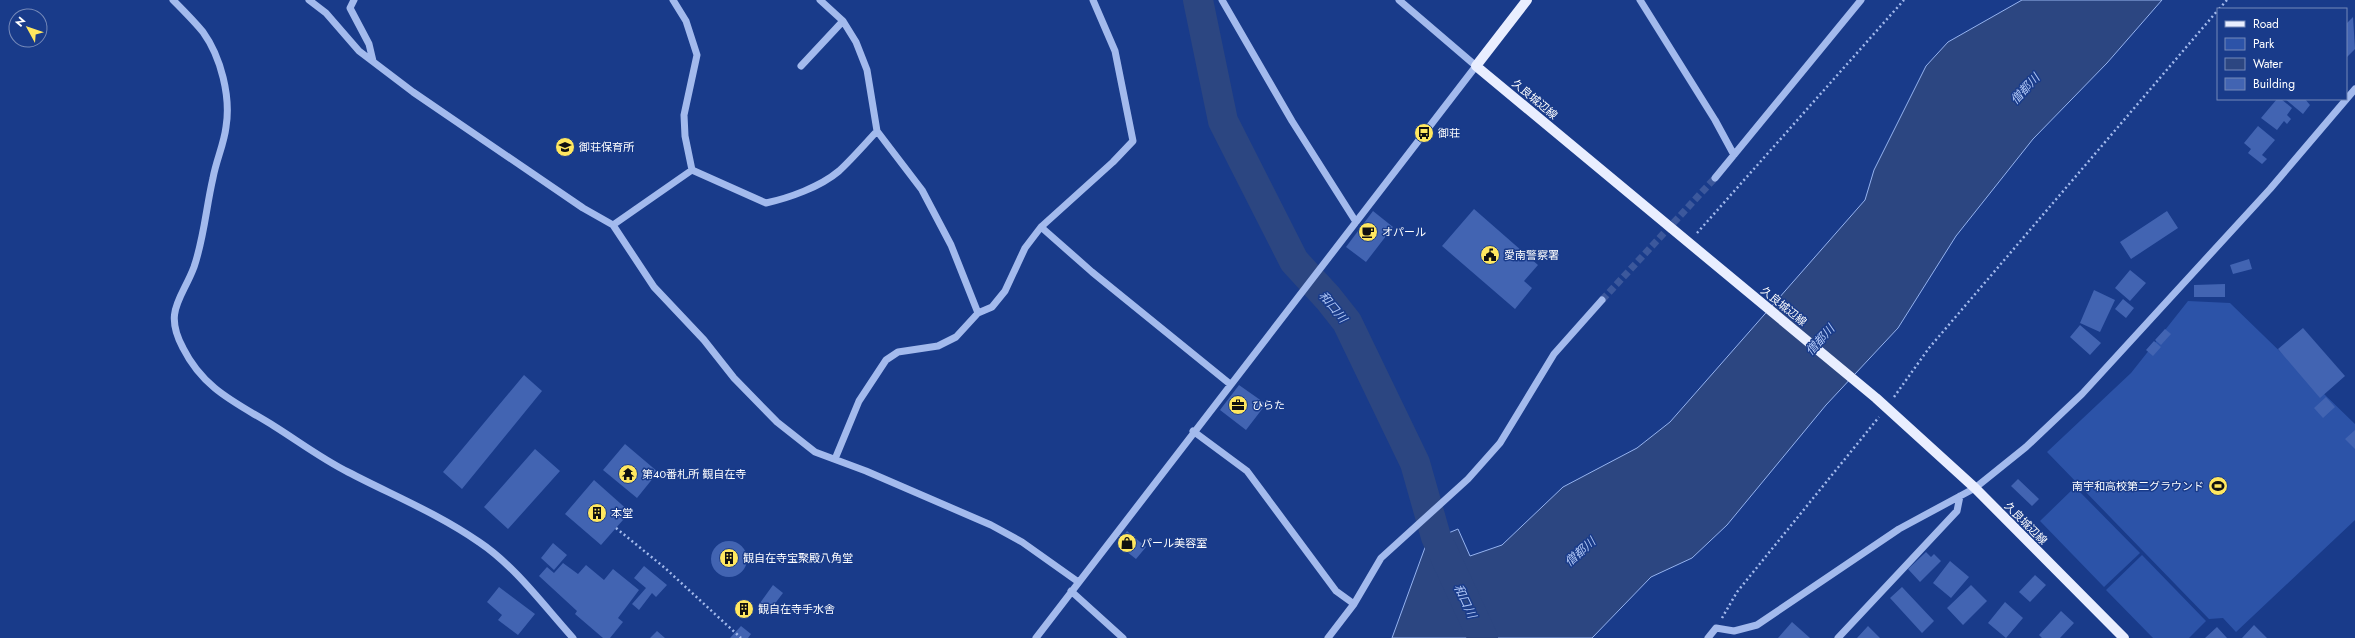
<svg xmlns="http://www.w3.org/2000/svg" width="2355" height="638" font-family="Jost,'Noto Sans JP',sans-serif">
<rect width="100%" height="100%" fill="#193b8a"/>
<!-- green -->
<path fill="#2c53a8" d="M2188 301 2230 303 2355 424V520L2236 632 2223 618 2209 619 2047 452 2131 373Z
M2075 487 2140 553 2104 587 2040 521Z
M2142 555 2206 621 2189 638H2153L2106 590Z"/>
<!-- water -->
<path fill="#2c4681" stroke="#95b3f0" d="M2022 0H2162L2107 63 2033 139 1956 236 1898 328 1826 405 1727 525 1692 558 1651 577 1592 638H1392L1427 542 1458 529 1470 556 1502 545 1563 487 1637 448 1670 422 1865 200 1874 170 1926 66 1948 42Z"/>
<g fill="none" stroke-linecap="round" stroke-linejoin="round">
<!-- river -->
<path stroke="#2c4681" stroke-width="30" d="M1198 0 1223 121 1294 261 1328 298 1347 322 1415 463 1436 537 1483 638"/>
</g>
<!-- building -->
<path fill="#4264b2" d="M2353 17 2355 49 2346 58V24Z
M2277 99H2281L2292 108 2287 115 2291 119 2287 124 2284 121 2277 130 2261 118Z
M2285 99H2305L2310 105 2303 114Z
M2258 126 2275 140 2262 155 2267 159 2262 164 2248 153 2251 149 2244 143Z
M1474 209 1538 265 1524 281 1532 288 1515 309 1442 246Z
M1373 211 1393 227 1366 262 1346 247Z
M2167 211 2178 228 2131 259 2120 242Z
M2249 259 2252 269 2233 274 2230 265Z
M2130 270 2146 283 2130 301 2115 288Z
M2225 284V297H2194V285Z
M2094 290 2115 300 2100 332 2080 323Z
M2123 299 2134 308 2126 318 2115 309Z
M2080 325 2101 343 2090 355 2070 337Z
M2303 328 2345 376 2320 398 2278 349Z
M2165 329 2171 334 2161 345 2155 340Z
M2154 341 2161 347 2153 356 2146 350Z
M524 375 542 391 462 489 443 472Z
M1239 385 1266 404 1246 430 1220 410Z
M2326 397 2335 407 2323 418 2314 408Z
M2355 430V449L2345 439Z
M625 444 658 472 637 498 603 470Z
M535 449 560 471 508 529 484 507Z
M2018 479 2039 499 2032 506 2011 486Z
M594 480 630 512 601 545 565 514Z
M1127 531 1146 547 1136 559 1117 544Z
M711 559a18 18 0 1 1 36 0a18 18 0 1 1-36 0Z
M553 543 567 555 554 570 541 558Z
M1926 552 1931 557 1934 554 1941 561 1920 582 1908 569Z
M1950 561 1969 577 1951 598 1933 583Z
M563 563 578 574 586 565 604 580 613 569 639 590 618 618 623 622 610 638H603L575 614 577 611 539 576 547 567 554 573Z
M644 566 667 585 656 597 652 593 639 610 632 604 646 588 634 578Z
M2035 575 2046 585 2030 602 2019 592Z
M773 585 783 593 770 610 760 603Z
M1971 585 1987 601 1963 625 1947 608Z
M499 587 535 614 518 635 498 620 502 615 487 602Z
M1902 587 1934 621 1922 633 1890 598Z
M744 600 752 608 745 617 736 609Z
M2005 602 2023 618 2006 638 1988 623Z
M2061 611 2074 623 2060 638H2042L2039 635Z
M1792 622 1810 638H1778Z
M2254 625 2267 638H2242Z
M741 626 751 634 748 638H730Z
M1868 626 1880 638H1857Z
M2217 627 2227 638H2205Z
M657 631 665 638H650Z"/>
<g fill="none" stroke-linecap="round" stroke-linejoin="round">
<!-- minor-tunnel -->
<path stroke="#3c589c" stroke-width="7" stroke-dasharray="7 3.5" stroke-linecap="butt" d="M1602 300 1715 178"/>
<!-- path -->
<path stroke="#a3baed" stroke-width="2.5" stroke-dasharray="2 3" stroke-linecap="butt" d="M2219 9 2227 0
M1697 233 1904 0
M1894 397 1929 348 2218 10
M616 528 665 568 741 638
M1722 618 1737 592 1879 417"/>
<!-- minor -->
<path stroke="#a3baed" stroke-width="7" d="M173 0C183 10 194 21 203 32 221 57 231 97 226 127 224 144 216 161 213 178 206 208 204 238 194 267 182 299 163 311 183 348 204 390 237 403 274 426 298 441 322 459 348 472 392 495 437 513 479 542 515 566 544 606 573 638
M309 0 326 13 359 51 413 92 583 208 613 225 654 287 704 340 734 378 777 422 815 452 866 471 991 525 1022 542 1077 581
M354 0 350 8 369 44 373 61
M673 0 686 21 697 55 684 115 685 136 692 170
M1222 0 1292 121 1356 222
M1640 0 1715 120 1734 155
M843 21 856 42 867 70 877 131 922 190 951 245 978 313
M801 66 843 21 820 0
M692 170 766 203C789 198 820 187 839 171 852 159 865 144 877 131
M1715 178 1861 0
M613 225 692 170
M1041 227 1092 272 1230 384
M1193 431 1247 471 1336 591 1354 604
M835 459 859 401 886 360 898 352 938 346 956 337 978 313 992 307 1005 291 1025 248 1041 227 1113 162 1133 141 1115 51 1093 0
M1071 591 1123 638
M1036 638 1476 66 1399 0
M1328 638 1354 604 1381 558 1468 479 1500 443 1554 354 1602 300
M1708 638 1716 628 1734 631 1757 625 1899 529 1975 488 2026 447 2082 394 2270 189 2355 89
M1838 638 1957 511 1960 496"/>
<!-- major -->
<path stroke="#e9eeff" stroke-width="10" d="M1527 0 1476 66 1876 398 1975 488 2124 638"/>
</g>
<!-- icons -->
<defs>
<g id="bus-disc" transform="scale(1)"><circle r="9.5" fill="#ffe75f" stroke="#193b8a"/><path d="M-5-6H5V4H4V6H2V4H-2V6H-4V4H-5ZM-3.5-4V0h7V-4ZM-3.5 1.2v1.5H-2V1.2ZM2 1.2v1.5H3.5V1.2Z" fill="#111"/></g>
<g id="school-disc" transform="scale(1)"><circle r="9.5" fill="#ffe75f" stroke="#193b8a"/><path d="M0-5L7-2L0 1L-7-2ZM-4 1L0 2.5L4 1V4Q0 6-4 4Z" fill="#111"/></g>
<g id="cafe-disc" transform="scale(1)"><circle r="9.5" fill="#ffe75f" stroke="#193b8a"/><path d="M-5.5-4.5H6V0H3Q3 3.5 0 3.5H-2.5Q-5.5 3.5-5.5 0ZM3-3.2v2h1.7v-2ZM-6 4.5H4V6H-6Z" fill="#111"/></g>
<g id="civic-disc" transform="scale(1)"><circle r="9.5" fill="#ffe75f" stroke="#193b8a"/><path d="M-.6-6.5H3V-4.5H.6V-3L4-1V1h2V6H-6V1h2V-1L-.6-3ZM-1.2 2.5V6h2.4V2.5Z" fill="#111"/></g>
<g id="office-disc" transform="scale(1)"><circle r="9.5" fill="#ffe75f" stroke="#193b8a"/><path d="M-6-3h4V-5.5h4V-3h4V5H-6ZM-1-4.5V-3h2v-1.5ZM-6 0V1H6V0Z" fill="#111"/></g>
<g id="temple-disc" transform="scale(1)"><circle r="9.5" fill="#ffe75f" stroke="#193b8a"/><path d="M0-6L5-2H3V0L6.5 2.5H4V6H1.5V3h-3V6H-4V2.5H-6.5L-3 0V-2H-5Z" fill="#111"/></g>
<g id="stadium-disc" transform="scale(1)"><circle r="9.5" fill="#ffe75f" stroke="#193b8a"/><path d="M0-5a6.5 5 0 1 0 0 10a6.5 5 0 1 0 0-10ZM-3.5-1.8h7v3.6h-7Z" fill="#111"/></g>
<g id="building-disc" transform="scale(1)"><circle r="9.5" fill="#ffe75f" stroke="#193b8a"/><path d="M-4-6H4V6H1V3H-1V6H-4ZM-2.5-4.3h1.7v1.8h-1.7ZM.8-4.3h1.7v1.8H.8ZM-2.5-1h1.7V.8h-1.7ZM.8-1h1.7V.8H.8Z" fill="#111"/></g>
<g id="shop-disc" transform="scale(1)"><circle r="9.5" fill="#ffe75f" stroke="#193b8a"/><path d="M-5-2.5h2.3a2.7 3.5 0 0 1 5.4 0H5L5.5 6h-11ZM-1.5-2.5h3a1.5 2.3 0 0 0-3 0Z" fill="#111"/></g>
</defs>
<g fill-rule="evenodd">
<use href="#bus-disc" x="1424" y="133"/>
<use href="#school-disc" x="565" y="147"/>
<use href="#cafe-disc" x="1368" y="232"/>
<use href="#civic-disc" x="1490" y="255"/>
<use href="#office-disc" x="1238" y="405"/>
<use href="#temple-disc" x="628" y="474"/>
<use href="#stadium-disc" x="2218" y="486"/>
<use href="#building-disc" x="597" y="513"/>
<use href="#shop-disc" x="1127" y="543"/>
<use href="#building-disc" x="729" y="558"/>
<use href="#building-disc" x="744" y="609"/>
</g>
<g text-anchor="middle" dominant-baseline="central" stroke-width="3" stroke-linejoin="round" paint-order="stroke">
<!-- street labels -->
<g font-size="11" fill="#fff" stroke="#193b8a">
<text transform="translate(1535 99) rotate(40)">久良城辺線</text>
<text transform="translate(1784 306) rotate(39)">久良城辺線</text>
<text transform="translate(2026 523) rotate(45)">久良城辺線</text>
</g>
<!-- poi labels -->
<g font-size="11" fill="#fff" stroke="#193b8a" text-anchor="start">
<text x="1438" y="133">御荘</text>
<text x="579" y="147">御荘保育所</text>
<text x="1382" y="232">オパール</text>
<text x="1504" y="255">愛南警察署</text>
<text x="1252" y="405">ひらた</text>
<text x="642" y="474">第40番札所 観自在寺</text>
<text x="2204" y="486" text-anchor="end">南宇和高校第二グラウンド</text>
<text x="611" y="513">本堂</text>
<text x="1141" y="543">パール美容室</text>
<text x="743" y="558">観自在寺宝聚殿八角堂</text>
<text x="758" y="609">観自在寺手水舎</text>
</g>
<!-- water labels -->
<g font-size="12" font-style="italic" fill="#aec5f5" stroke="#193b8a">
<text transform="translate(2025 89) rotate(-47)">僧都川</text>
<text transform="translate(1333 307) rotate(50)">和口川</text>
<text transform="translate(1820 340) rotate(-48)">僧都川</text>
<text transform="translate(1580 552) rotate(-42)">僧都川</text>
<text transform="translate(1465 601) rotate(65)">和口川</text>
</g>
</g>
<!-- legend -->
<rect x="2217" y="8" width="130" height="92" fill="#193b8a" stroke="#7589b9"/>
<rect x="2225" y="21" width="20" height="6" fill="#e9eeff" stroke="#7589b9"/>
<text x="2253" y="28" font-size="12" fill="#ffffff">Road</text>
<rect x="2225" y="38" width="20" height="12" fill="#2c53a8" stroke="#7589b9"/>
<text x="2253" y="48" font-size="12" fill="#ffffff">Park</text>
<rect x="2225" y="58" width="20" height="12" fill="#2c4681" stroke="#7589b9"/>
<text x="2253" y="68" font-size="12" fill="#ffffff">Water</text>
<rect x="2225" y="78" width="20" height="12" fill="#4264b2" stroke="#7589b9"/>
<text x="2253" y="88" font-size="12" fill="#ffffff">Building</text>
<!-- north arrow -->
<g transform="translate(28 28) rotate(310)"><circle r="19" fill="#193b8a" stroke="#7589b9"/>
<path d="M0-3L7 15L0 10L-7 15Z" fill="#ffe75f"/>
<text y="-6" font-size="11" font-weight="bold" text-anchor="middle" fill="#ffffff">N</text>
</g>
</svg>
